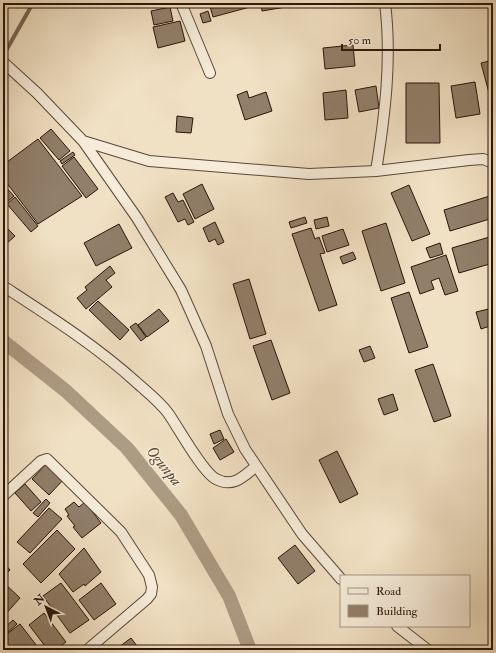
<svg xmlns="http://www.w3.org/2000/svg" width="496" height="653" font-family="'IM FELL Double Pica',serif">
<rect width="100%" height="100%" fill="#f1e1c4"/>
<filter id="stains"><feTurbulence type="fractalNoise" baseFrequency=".005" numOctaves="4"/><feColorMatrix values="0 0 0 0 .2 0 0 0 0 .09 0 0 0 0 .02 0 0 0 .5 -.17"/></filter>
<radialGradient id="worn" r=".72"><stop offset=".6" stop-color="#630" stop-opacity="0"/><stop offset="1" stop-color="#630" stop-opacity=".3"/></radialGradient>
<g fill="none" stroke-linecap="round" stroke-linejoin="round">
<!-- stream -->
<path stroke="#786653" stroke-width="4" d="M3 56 33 3"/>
<!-- canal -->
<path stroke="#ad9c84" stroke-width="14" d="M3 341 66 391 127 448 181 515 229 596 250 650"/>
</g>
<!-- building -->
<path fill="#917f6a" stroke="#281509" d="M209 3H249L250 7 213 17Z
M261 3H285L286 7 262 11Z
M307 3H339L308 7Z
M170 7 173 21 154 25 151 11Z
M208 11 211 21 203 23 200 14Z
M180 21 185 41 158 48 153 27Z
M353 45 355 66 325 69 323 48Z
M493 60V108L481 63Z
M475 82 480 114 456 118 451 86Z
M406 83H439L440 143H406Z
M376 86 379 108 359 112 355 90Z
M346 90 348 118 325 120 323 93Z
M247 91 249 98 266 92 272 111 245 120 237 95Z
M177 116 193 118 191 133 176 132Z
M51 129 70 151 59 160 40 138Z
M38 139 82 196 38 224 3 178V165Z
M73 152 75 155 62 164 60 161Z
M74 157 98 189 86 198 62 166Z
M3 184 14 196 7 202 3 197Z
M202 184 214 209 195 219 183 194Z
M409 185 430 234 412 241 391 193Z
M173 193 178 202 183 200 194 222 188 225 185 219 178 222 165 197Z
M493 195V218L450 231 444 210Z
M15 197 38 226 31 232 7 204Z
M305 217 307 223 291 228 289 222Z
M327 217 329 226 316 229 314 220Z
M215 222 224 242 218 245 215 239 209 242 203 228Z
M386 223 405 283 381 291 362 231Z
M3 224 15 236 5 245 3 243Z
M119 224 132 248 96 266 84 243Z
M311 228 315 239 319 237 325 253 320 254 337 305 319 311 292 234Z
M343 229 349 245 327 252 322 236Z
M493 236V263L459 273 452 248Z
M440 243 443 254 430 258 426 248Z
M353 252 356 259 343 264 340 257Z
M446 255 458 291 445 295 439 278 431 281 434 289 420 294 411 267Z
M110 266 115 273 106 280 112 287 86 309 77 298 87 290 85 287Z
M249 279 266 334 250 339 233 284Z
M409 292 428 347 409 353 391 298Z
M98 301 129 330 120 340 89 310Z
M493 308V325L481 329 476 312Z
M159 309 169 321 147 337 138 325Z
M136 323 146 337 141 341 130 327Z
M271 340 290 393 272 400 253 346Z
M370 346 375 358 364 362 359 350Z
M433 364 451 416 434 422 415 370Z
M393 394 398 410 384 415 378 399Z
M220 430 224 439 214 444 210 434Z
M226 439 234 452 220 460 213 448Z
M337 451 358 494 340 503 319 460Z
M47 463 64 479 49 495 32 479Z
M25 484 41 502 31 511 15 493Z
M46 499 50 503 38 517 33 513Z
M74 502 79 507 85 502 101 523 82 538 73 527 75 526 67 516 69 515 65 509Z
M49 508 62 519 30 553 17 542Z
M57 530 75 549 41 583 23 564Z
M295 545 315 571 298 584 278 558Z
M84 548 101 572 85 586 84 584 73 592 59 574Z
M3 562 10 570 3 577Z
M3 582 20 598 3 617Z
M61 583 89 620 70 633 43 596Z
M101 583 116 604 94 620 79 600Z
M44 613 66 642 55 650H48L29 625Z
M13 620 17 624 3 637V629Z
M20 624 40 650H8L10 649 3 637Z
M131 638 140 650H115Z"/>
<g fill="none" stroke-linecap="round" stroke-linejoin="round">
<!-- minor casing -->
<g stroke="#5a4838" stroke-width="12">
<path id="minor" d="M181 3 210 73
M3 62 37 93 83 141 137 218 181 290 206 346 228 414 245 449 302 534 341 579
M83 141 149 161 309 174 376 171 469 160 483 159 493 163
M376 171C385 115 392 59 385 3
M3 286C49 316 95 345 136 382 147 392 159 401 168 413 178 427 203 473 216 479 233 488 243 477 255 467
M3 496 41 461 47 459 121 532 149 575 152 587 151 594 147 599 87 650
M397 626 428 650"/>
</g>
<!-- minor -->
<use href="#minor" stroke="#f6ecd9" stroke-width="10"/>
</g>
<g text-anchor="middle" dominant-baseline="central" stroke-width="3" stroke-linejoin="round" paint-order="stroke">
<!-- water labels -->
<g font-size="16" font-style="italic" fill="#5d4b3a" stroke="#f6ecd9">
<text transform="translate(164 466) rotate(51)">Ogunpa</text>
</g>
</g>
<!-- margin -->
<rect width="496" height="653" fill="none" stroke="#f1e1c4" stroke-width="16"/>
<rect x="4" y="4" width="488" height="645" fill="none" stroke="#281509" stroke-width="2"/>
<rect x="8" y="8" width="480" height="637" fill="none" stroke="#281509"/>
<!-- legend -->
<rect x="340" y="575" width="130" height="52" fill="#f6ecd9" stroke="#a49686"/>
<rect x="348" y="588" width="20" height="6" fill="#f6ecd9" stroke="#a49686"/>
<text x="376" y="595" font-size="12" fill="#281509">Road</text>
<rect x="348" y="605" width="20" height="12" fill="#917f6a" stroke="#a49686"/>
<text x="376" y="615" font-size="12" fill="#281509">Building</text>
<!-- north arrow -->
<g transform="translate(46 607) rotate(318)" stroke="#f6ecd9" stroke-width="3" paint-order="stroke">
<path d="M0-3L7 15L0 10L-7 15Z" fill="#281509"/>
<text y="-6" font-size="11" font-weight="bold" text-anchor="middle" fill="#281509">N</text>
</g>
<!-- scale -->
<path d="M342 44v6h98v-6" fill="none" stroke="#281509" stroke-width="2"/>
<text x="348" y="44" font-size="12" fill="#281509" stroke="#f6ecd9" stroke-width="3" paint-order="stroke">50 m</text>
<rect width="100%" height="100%" filter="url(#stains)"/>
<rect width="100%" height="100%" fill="url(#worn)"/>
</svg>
